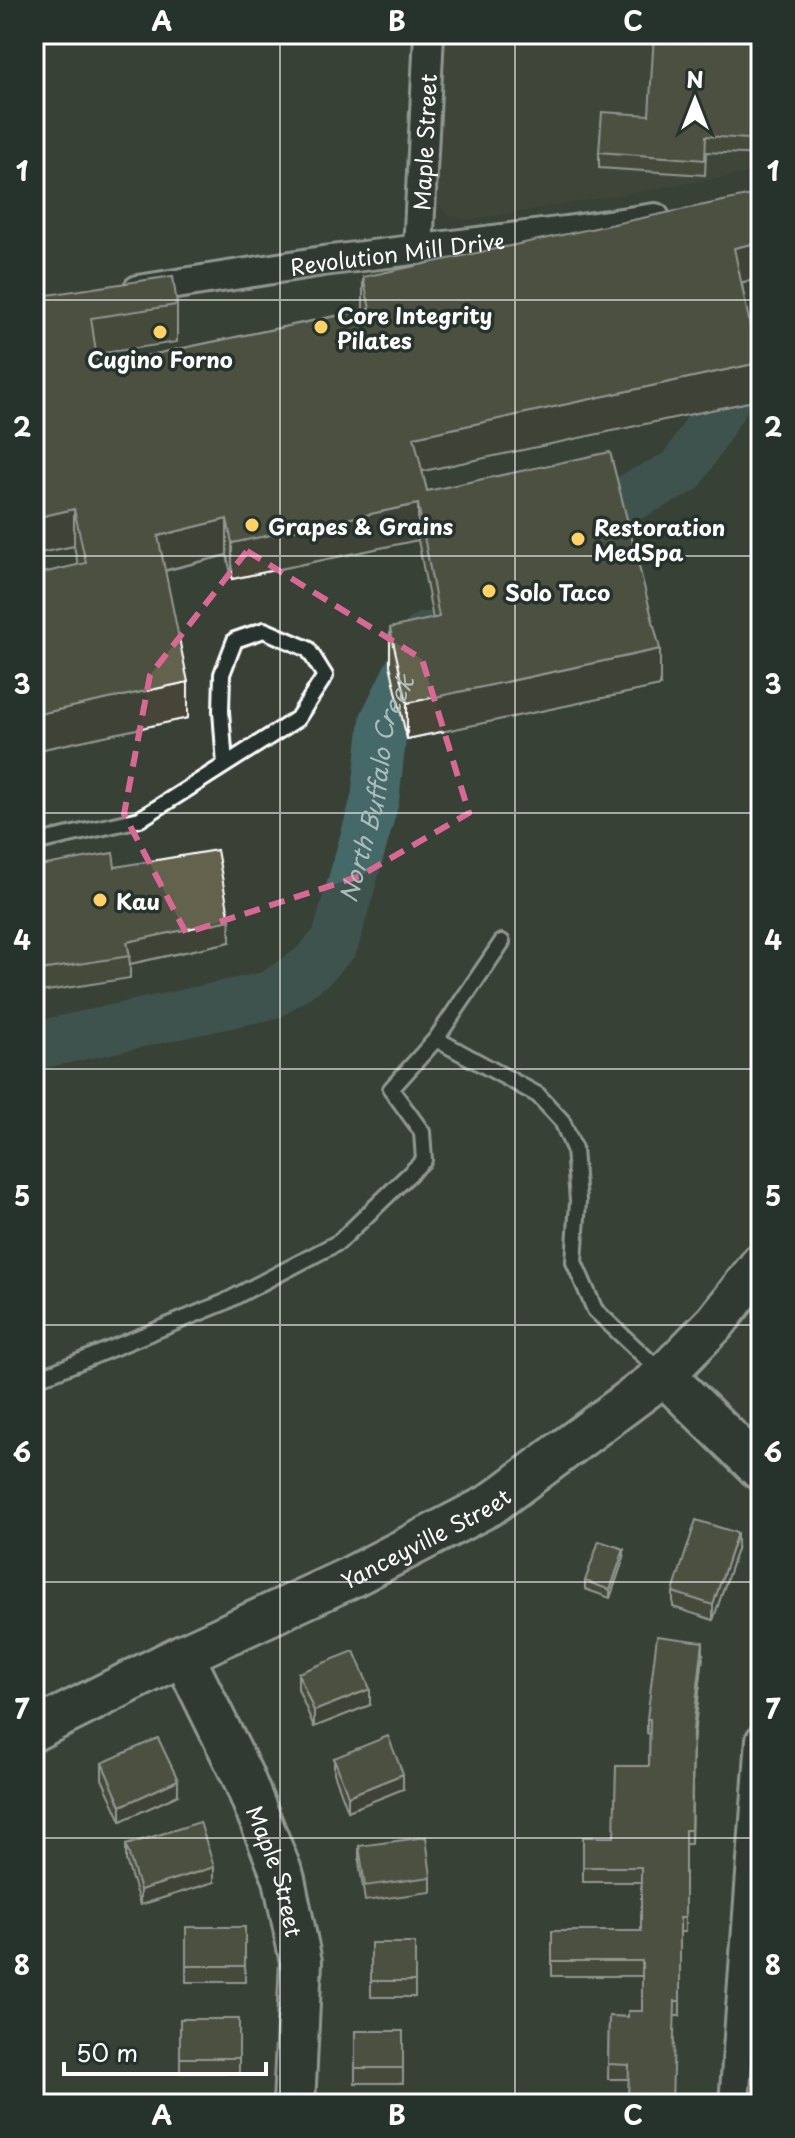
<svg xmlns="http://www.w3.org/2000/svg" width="795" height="2138" font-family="'Playpen Sans',sans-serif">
<rect width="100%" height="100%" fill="#394137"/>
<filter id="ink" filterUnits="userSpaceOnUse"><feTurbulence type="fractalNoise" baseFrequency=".0125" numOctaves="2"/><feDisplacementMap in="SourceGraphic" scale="16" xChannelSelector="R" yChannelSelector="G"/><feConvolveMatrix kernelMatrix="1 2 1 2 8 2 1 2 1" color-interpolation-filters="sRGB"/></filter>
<g filter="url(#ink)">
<!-- built -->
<path fill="#464b3e" d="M446 34H761V171L469 220 449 216 436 202Z"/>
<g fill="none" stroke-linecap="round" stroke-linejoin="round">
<!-- river -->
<g stroke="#446968" stroke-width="48">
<path d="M561 517 625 500 682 471 736 383 761 360"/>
<path id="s1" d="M34 1046 271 995 312 967 335 942 375 800 384 721 426 636"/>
</g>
<!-- lane casing -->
<g stroke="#fff" stroke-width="20">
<path id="lane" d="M34 843 140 819 297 719 325 676 308 649 264 630 235 640 222 674 221 711 225 765
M436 1039 502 942
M34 1378 54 1372 223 1303 339 1242 424 1160 422 1132 391 1089 436 1039 538 1095 562 1121 574 1149 578 1201 574 1262 595 1310 661 1372"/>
</g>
<!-- street casing -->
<g stroke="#fff" stroke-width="34">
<g id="street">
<path id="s2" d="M418 250 429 34"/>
<path id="s3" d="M138 290 323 261 566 231 655 218"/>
<path d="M734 2104 761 1739"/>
</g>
</g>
<!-- secondary casing -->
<g stroke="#fff" stroke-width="46">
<g id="secondary">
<path d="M664 1375 761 1470"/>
<path id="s4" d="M183 1655 243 1777 284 1879 301 1962 294 2104"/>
<path id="s5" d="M34 1730 183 1655 351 1577 490 1505 664 1375 716 1322 761 1264"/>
</g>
</g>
<!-- lane -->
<use href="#lane" stroke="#26332d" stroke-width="14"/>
<!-- street -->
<use href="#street" stroke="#26332d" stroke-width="28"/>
<!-- secondary -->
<use href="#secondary" stroke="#26332d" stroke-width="40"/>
</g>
<!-- wall -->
<path fill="#565543" stroke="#fff" stroke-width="2" d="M761 36V155L706 152 705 175 599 168V152L649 115Z
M363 277 761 278 742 283 758 400 422 471 427 491 660 686 407 739 390 665V628L433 619 418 540 232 579 227 555 165 571 188 718 34 751V575L78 565 74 546 34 554V297L177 305V342L96 354 98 366 363 310Z
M34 867H115L230 942 130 964V978L34 993Z
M737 1549 713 1620 673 1607V1592Z
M624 1557 610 1598 585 1589V1581Z
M703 1656 693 1744 691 1844H685V1932H680V2016H675L628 2104 629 2079H608L609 2016 628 2017 642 2011V1976H552V1931H641V1882H583V1837H614L649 1766 650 1734 647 1733V1719Z
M298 1673 370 1705 314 1727 298 1689Z
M334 1758 403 1789 348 1811 334 1773Z
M102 1763 178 1795 121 1821 102 1779Z
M126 1845 214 1882 140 1905 126 1860Z
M359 1846 431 1877V1892L365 1901 359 1862Z
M186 1927H245V1982H186Z
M371 1943H415V1997H371Z
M180 2019H239V2073H180Z
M355 2031H403V2083H355Z"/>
<!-- shaded-wall -->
<path fill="#464537" stroke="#fff" stroke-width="2" d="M761 242V278L734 284V248Z
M758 363V400L414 473V437Z
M418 504V540L232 579V543Z
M74 509V546L34 554V518Z
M227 519V555L158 572V536Z
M660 649V686L407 739V703Z
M188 682V718L34 751V715Z
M230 920V942L130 964 127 942Z
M737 1533V1549L713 1620V1605Z
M624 1549V1557L610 1598V1590Z
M703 1642V1656L693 1744 691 1844 693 1730Z
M370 1689V1705L314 1727V1711Z
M403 1774V1789L348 1811V1796Z
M178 1780V1795L121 1821V1806Z
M214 1867V1882L140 1905V1890Z"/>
<!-- building -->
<path fill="#64634e" stroke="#fff" stroke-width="2" d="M654 34H738L761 36V140L706 136 705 160 599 152 602 112 649 115Z
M761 193V242L734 248 758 363 414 437 427 491 610 452 660 649 407 703 390 628 439 617 418 504 232 543 227 519 158 536 188 682 34 715V575L86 563 74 509 34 518V297L173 276 177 305 91 318 98 366 370 309 363 277Z
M217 850 230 920 127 942 130 956 34 971V867L113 853 115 867Z
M696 1520 737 1533 713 1605 673 1592Z
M599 1541 624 1549 610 1590 585 1581Z
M657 1636 703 1642 693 1730 691 1830H685V1918H680V2001H675L672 2104H676H628L629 2065 608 2064 609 2016 628 2017V2011H642V1961H552V1931H641V1867H583V1837H614L616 1766H649L650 1719H647Z
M354 1651 370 1689 314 1711 298 1673Z
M388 1736 403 1774 348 1796 334 1758Z
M158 1738 178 1780 121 1806 102 1763Z
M200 1822 214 1867 140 1890 126 1845Z
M426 1837 431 1877 365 1886 359 1846Z
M186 1927H245V1966H186Z
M371 1943H415V1981H371Z
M180 2019H239V2058H180Z
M355 2031H403V2068H355Z"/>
</g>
<!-- marked area -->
<path d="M0 0H795V2138H0ZM247 551 422 659 469 813 360 876 186 933 124 814 150 675Z" fill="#394137" fill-opacity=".55" fill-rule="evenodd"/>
<path fill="none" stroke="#d76994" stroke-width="6" stroke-dasharray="16 10" stroke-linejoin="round" d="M247 551 422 659 469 813 360 876 186 933 124 814 150 675Z"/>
<!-- grid -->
<path fill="none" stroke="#fff" stroke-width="2" stroke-opacity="0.55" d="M280 34V2104M515 34V2104M34 300H761M34 556H761M34 813H761M34 1069H761M34 1325H761M34 1582H761M34 1838H761"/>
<!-- markers -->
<g fill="#ffd166" stroke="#26332d" stroke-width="3">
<circle cx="321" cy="327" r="8"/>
<circle cx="160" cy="332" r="8"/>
<circle cx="252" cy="525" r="8"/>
<circle cx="578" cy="539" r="8"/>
<circle cx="489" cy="591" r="8"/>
<circle cx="100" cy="900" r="8"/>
</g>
<g text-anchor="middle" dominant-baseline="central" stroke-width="7" stroke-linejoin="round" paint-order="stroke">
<!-- street labels -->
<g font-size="22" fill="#fff" stroke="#26332d">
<text stroke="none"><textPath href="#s2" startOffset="108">Maple Street</textPath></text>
<text stroke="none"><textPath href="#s3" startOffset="262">Revolution Mill Drive</textPath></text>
<text stroke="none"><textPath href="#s5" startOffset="436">Yanceyville Street</textPath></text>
<text stroke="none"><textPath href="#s4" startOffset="236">Maple Street</textPath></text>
</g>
<!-- poi labels -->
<g font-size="22" font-weight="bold" fill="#fff" stroke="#26332d" text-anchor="start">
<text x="337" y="314">Core Integrity<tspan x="337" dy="25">Pilates</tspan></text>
<text x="160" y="358" text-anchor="middle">Cugino Forno</text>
<text x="268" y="525">Grapes &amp; Grains</text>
<text x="594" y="526">Restoration<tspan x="594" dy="25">MedSpa</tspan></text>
<text x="505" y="591">Solo Taco</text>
<text x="116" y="900">Kau</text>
</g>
<!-- water labels -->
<g font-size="24" font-style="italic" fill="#abbcbb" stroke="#26332d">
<text stroke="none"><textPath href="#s1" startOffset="486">North Buffalo Creek</textPath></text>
</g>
</g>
<!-- margin -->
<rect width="795" height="2138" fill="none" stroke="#26332d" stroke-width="88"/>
<!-- north arrow -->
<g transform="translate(695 100)" stroke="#26332d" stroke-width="6" paint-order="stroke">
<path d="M0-6L14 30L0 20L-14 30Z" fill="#ffffff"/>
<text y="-12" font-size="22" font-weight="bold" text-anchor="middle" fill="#ffffff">N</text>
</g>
<!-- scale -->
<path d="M64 2062v12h202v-12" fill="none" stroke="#ffffff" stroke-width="4"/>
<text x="76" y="2062" font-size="24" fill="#ffffff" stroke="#26332d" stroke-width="6" paint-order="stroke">50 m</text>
<rect x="44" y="44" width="707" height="2050" fill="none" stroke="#fff" stroke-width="3"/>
<g font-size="26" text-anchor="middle" font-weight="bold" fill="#fff">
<text x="162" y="31">A</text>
<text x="397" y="31">B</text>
<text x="633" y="31">C</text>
<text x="22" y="181">1</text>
<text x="773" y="181">1</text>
<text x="22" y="437">2</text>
<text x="773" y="437">2</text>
<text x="22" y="694">3</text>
<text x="773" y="694">3</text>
<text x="22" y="950">4</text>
<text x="773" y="950">4</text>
<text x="22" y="1206">5</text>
<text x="773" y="1206">5</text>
<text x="22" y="1462">6</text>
<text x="773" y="1462">6</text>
<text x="22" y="1719">7</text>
<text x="773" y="1719">7</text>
<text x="22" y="1975">8</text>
<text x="773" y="1975">8</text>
<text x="162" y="2125">A</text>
<text x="397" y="2125">B</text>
<text x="633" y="2125">C</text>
</g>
</svg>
